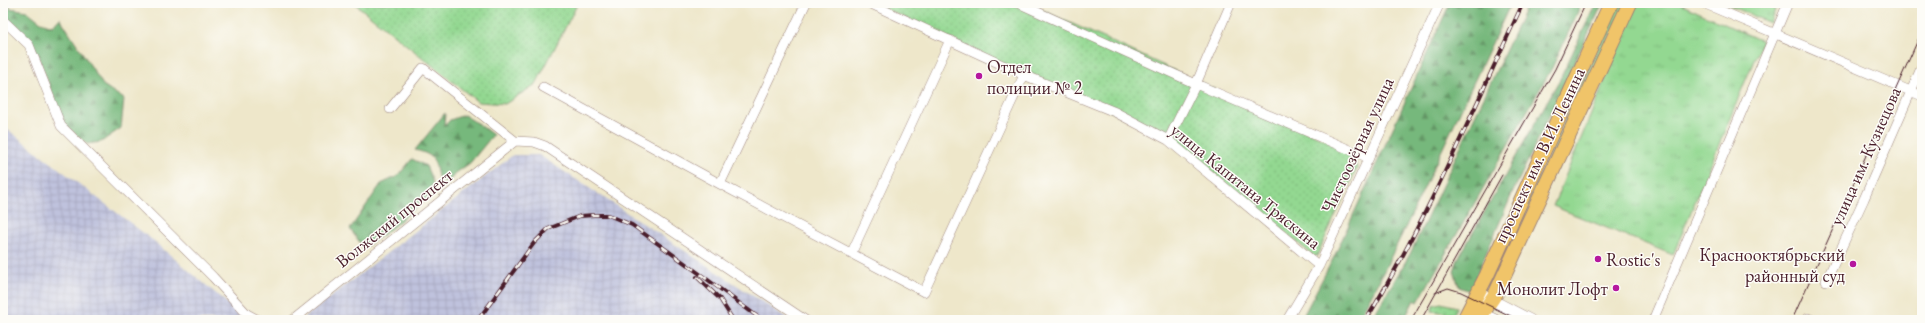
<svg xmlns="http://www.w3.org/2000/svg" width="1925" height="323" font-family="'EB Garamond',serif">
<defs>
<pattern id="industrial-grid" width="8" height="8" patternUnits="userSpaceOnUse"><rect width="8" height="8" fill="#bfc2dd"/><path d="M0 4h8M4 0v8" fill="none" stroke="#a6a6be"/></pattern>
<pattern id="grass-dots" width="8" height="8" patternUnits="userSpaceOnUse"><rect width="8" height="8" fill="#93d891"/><path d="M2 2h.1M6 6h.1" fill="none" stroke="#80b97d" stroke-width="1.8" stroke-linecap="round"/></pattern>
<pattern id="forest-firs" width="22" height="20" patternUnits="userSpaceOnUse"><rect width="22" height="20" fill="#76b87b"/><path d="M5 1l3.5 6h-7zM16 11l3.5 6h-7z" fill="#639565"/></pattern>
<pattern id="park-tufts" width="24" height="20" patternUnits="userSpaceOnUse"><rect width="24" height="20" fill="#93d891"/><path d="M3 7l-1-3M5 7V3M7 7l1-3M15 17l-1-3M17 17v-4M19 17l1-3" fill="none" stroke="#80b97d"/></pattern>
</defs>
<rect width="100%" height="100%" fill="#fdfcf7"/>
<filter id="ink" filterUnits="userSpaceOnUse"><feTurbulence type="fractalNoise" baseFrequency=".025" numOctaves="2"/><feDisplacementMap in="SourceGraphic" scale="8" xChannelSelector="R" yChannelSelector="G"/><feConvolveMatrix kernelMatrix="1 2 1 2 8 2 1 2 1" color-interpolation-filters="sRGB"/></filter>
<filter id="wash" filterUnits="userSpaceOnUse"><feTurbulence type="fractalNoise" baseFrequency=".012" numOctaves="4" result="noise"/><feDisplacementMap in="SourceGraphic" scale="16" xChannelSelector="R" yChannelSelector="G"/><feGaussianBlur stdDeviation="0.9" result="paint"/><feColorMatrix in="noise" values="0 0 0 0 0 0 0 0 0 0 0 0 0 0 0 0 0 1.4 0 .05"/><feComposite in="paint" operator="in"/></filter>
<g filter="url(#wash)">
<rect width="100%" height="100%" fill="#eee7ca"/>
<!-- industrial -->
<path fill="url(#industrial-grid)" d="M3 126 150 238 245 318 243 320H3Z
M513 155H539L790 320H301Z"/>
<!-- grass -->
<path fill="url(#grass-dots)" stroke="#6e7c5e" d="M354 3H578L536 84 505 104 478 102Z
M873 3H1027L1352 152 1357 168 1316 258 1169 137 1025 74Z
M1618 3H1626L1494 282 1493 278Z
M1441 303 1457 307 1454 314 1432 311 1433 305Z"/>
<!-- forest -->
<path fill="url(#forest-firs)" stroke="#606c53" d="M3 3H8L10 8 27 11 41 22 53 26 60 18 103 85 124 99 121 128 101 142 87 144 64 124 34 46 3 15Z
M1450 3H1511L1410 218 1379 281 1358 320H1301L1334 257Z
M1528 3H1582L1552 68 1418 302 1414 300 1404 320H1371L1410 254Z
M1596 3H1603L1512 194 1470 291 1459 287 1454 271 1458 259 1561 77Z
M445 113 444 126 450 120 464 115 480 125 493 135 470 163 456 173 447 183 438 178C435 158 434 155 415 150Z
M412 159 426 166 433 182 429 197 384 234 364 248 350 229 381 184 398 176Z"/>
<!-- park -->
<path fill="url(#park-tufts)" stroke="#6e7c5e" d="M1637 3H1678L1762 41 1673 255 1553 206Z
M1724 3H1778L1770 23Z"/>
</g>
<g filter="url(#ink)">
<g fill="none" stroke-linecap="round" stroke-linejoin="round">
<!-- minor casing -->
<g stroke="#9c837a" stroke-width="10">
<path id="minor" d="M869 3 1024 75 1115 112 1168 140 1319 266
M1018 3 1196 84 1369 158
M1703 3 1922 96
M3 20 29 45 61 126 213 277 247 314 258 320
M543 87 720 184 924 292 1024 75
M390 109 423 68 515 141 534 142 545 146 805 320
M1168 140 1196 84 1231 3
M720 184 806 3
M851 254 950 40
M1826 281 1864 199 1922 66
M1808 318 1812 320
M293 320 515 141
M1287 320 1319 266 1440 3
M1653 320 1788 3"/>
</g>
<!-- tertiary casing -->
<g stroke="#9c837a" stroke-width="12">
<path id="tertiary" d="M1478 293 1530 320
M1476 311 1495 320"/>
</g>
<!-- primary casing -->
<g stroke="#9c837a" stroke-width="16">
<path id="primary" d="M1464 320 1487 275 1611 3
M1478 320 1496 293 1630 3"/>
</g>
<!-- minor -->
<use href="#minor" stroke="#fff" stroke-width="9"/>
<!-- tertiary -->
<use href="#tertiary" stroke="#fff" stroke-width="11"/>
<!-- primary -->
<use href="#primary" stroke="#f0c469" stroke-width="14"/>
<!-- tram -->
<path stroke="#4a1f2b" stroke-width="1" d="M1435 293 1448 288 1461 292 1519 320
M1411 320 1555 69 1586 3
M1421 320 1502 175
M1792 320 1922 31"/>
<!-- rail casing -->
<g stroke="#4a1f2b" stroke-width="4">
<path id="rail" d="M697 277 720 299 733 320
M478 320 534 243 548 229 580 216 594 215H608L632 225 700 274 762 320
M1366 320C1427 220 1473 110 1523 3"/>
</g>
<!-- rail -->
<use href="#rail" stroke="#fdfcf7" stroke-width="2.5" stroke-dasharray="8" stroke-linecap="butt"/>
</g>
</g>
<!-- markers -->
<g fill="#b5179e" stroke="#fdfcf7" stroke-width="1.5">
<circle cx="979" cy="76" r="4"/>
<circle cx="1598" cy="259" r="4"/>
<circle cx="1853" cy="264" r="4"/>
<circle cx="1616" cy="288" r="4"/>
</g>
<g text-anchor="middle" dominant-baseline="central" stroke-width="3" stroke-linejoin="round" paint-order="stroke">
<!-- poi labels -->
<g font-size="18" fill="#4a1f2b" stroke="#fdfcf7" text-anchor="start">
<text x="987" y="66">Отдел<tspan x="987" dy="21">полиции № 2</tspan></text>
<text x="1845" y="254" text-anchor="end">Краснооктябрьский<tspan x="1845" dy="21">районный суд</tspan></text>
<text x="1606" y="259">Rostic's</text>
<text x="1608" y="288" text-anchor="end">Монолит Лофт</text>
</g>
<!-- street labels -->
<g font-size="18" fill="#4a1f2b" stroke="#fdfcf7">
<text transform="translate(1357 145) rotate(-65)">Чистоозёрная улица</text>
<text transform="translate(1539 155) rotate(-65)">проспект им. В.И. Ленина</text>
<text transform="translate(1865 156) rotate(-66)">улица им. Кузнецова</text>
<text transform="translate(1246 186) rotate(39)">улица Капитана Тряскина</text>
<text transform="translate(394 218) rotate(-39)">Волжский проспект</text>
</g>
</g>
<!-- margin -->
<rect width="1925" height="323" fill="none" stroke="#fdfcf7" stroke-width="16"/>
</svg>
